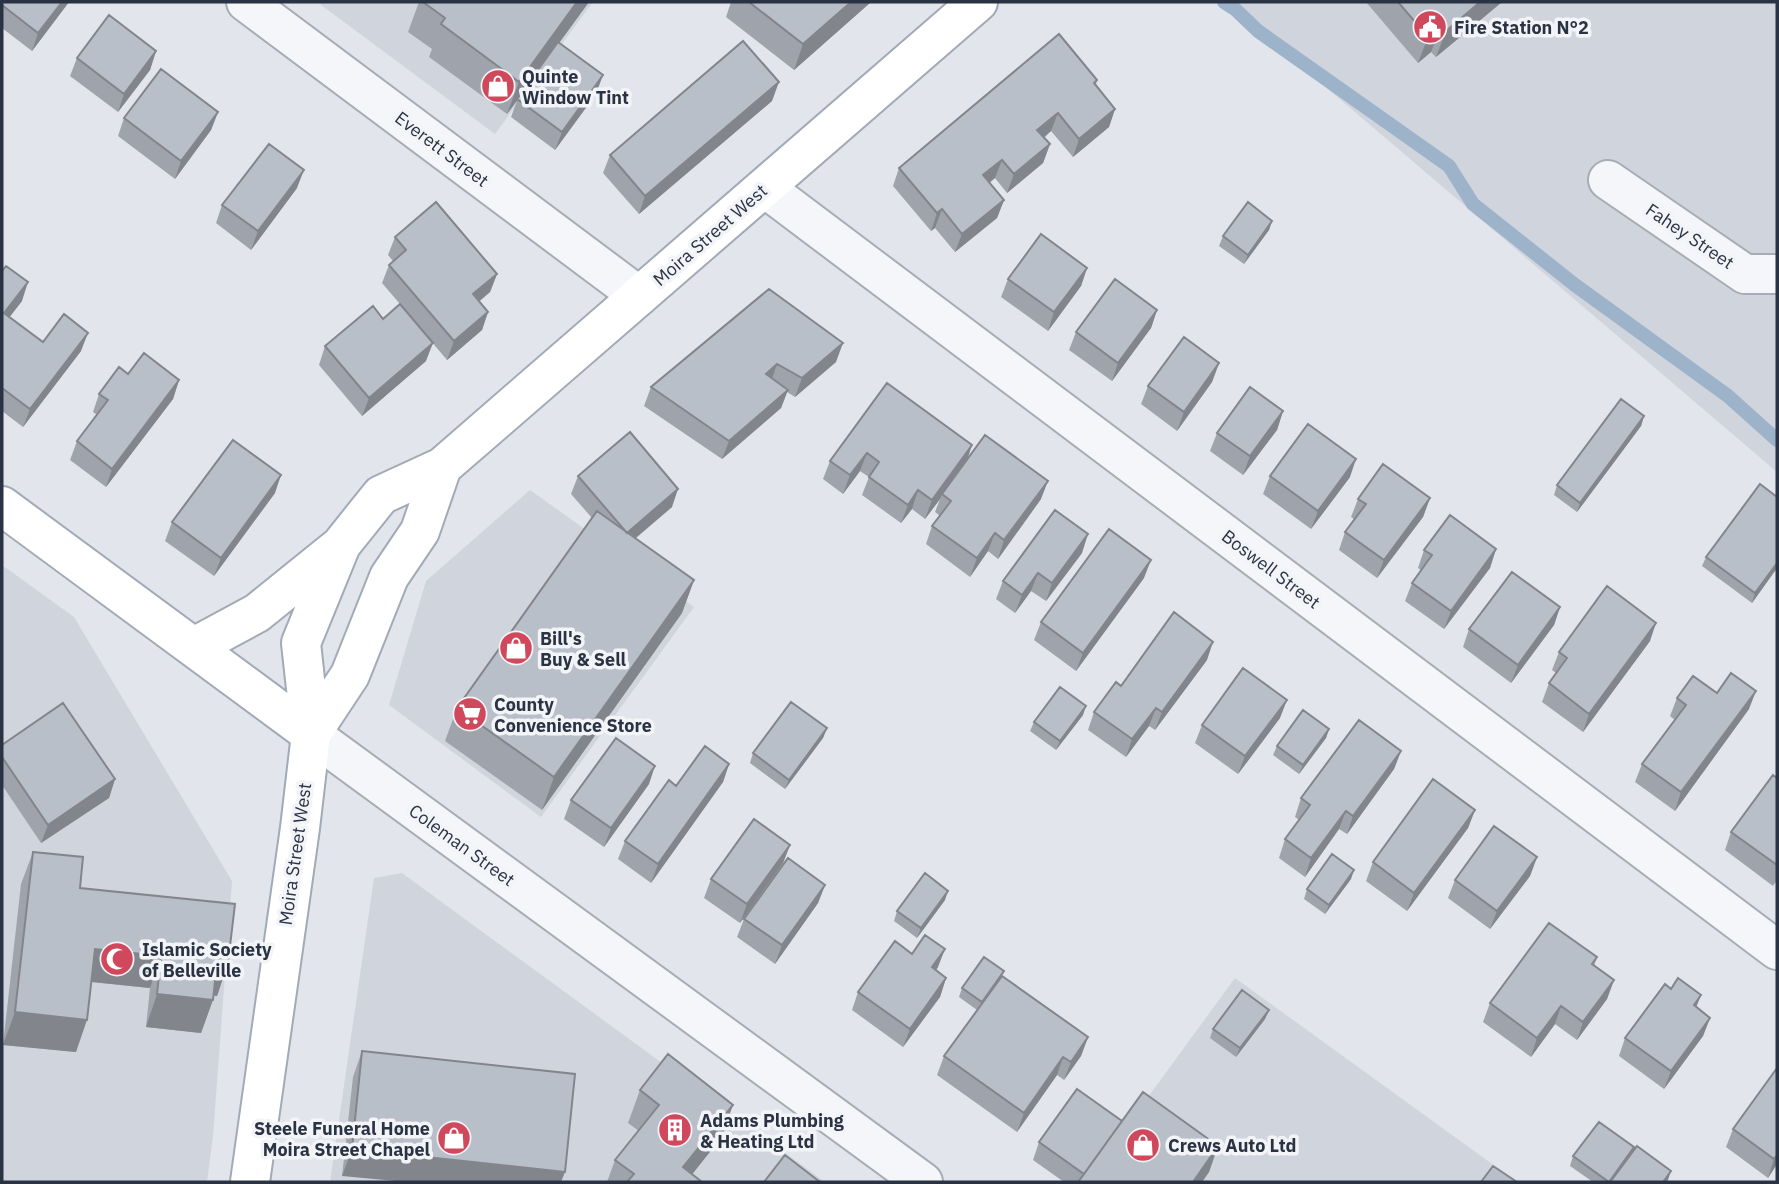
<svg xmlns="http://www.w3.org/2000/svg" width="1779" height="1184" font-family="'IBM Plex Sans',sans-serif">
<rect width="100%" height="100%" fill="#e2e5eb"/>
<!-- built -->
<path fill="#d0d4dd" d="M317 2H593L495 134Z
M1226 2H1777V472Z
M530 490 694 607 541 817 389 705 426 581Z
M2 565 74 617 232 881 213 1136 207 1182H2Z
M402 873 825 1182H330L374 878Z
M1235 978 1517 1182H1086Z"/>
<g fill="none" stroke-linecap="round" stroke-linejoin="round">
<!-- stream -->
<path stroke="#9db3ca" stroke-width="14" d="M1224 2 1235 9 1258 31 1449 166 1473 204 1575 285 1728 396 1777 440"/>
<!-- minor casing -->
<g stroke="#a7acb5" stroke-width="42">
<path id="minor" d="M246 2 639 296
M1608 180 1745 274H1777
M765 188 1777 950
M311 734 923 1182"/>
</g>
<!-- major casing -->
<g stroke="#a1aab6" stroke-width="42">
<path id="major" d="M2 506 311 734
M194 647 257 613 340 546
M311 734 350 675 389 577 420 531 442 467
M250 1182 300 828 311 734 301 643 341 545 381 495 442 467 978 2"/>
</g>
<!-- minor -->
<use href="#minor" stroke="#f5f6f9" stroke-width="38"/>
<!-- major -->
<use href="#major" stroke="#fff" stroke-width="38"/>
</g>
<!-- wall -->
<path fill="#9fa4ac" d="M2 2H69L32 51 2 28Z
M419 2H589L559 43 596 94 555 150 511 117 517 101 507 114 429 57 432 49 408 32Z
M731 2H871L794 70 726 17Z
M1366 2H1502L1436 57 1431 52 1418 63Z
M156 51 150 70 118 112 70 76 77 58Z
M1097 80 1096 85 1115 109 1109 127 1073 157 1051 131 1044 138 1050 144 1043 163 1007 193 995 178 989 183 1004 200 997 218 955 252 935 228 931 231 893 186 899 168Z
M772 101 639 214 603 173 610 155Z
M218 112 211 130 175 179 118 136 124 118Z
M297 188 251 250 216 223 222 205Z
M1272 221 1269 230 1244 264 1219 246 1223 236Z
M395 237 497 274 490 292 479 301 488 312 482 330 447 360 409 315 426 361 362 416 319 365 325 346 383 319 400 304 382 283 389 265 393 261 388 255Z
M1087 268 1081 286 1048 331 1001 297 1008 279Z
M2 271 22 301 9 317 43 342 81 351 23 427 2 411Z
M769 289 836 362 795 397 787 392 781 408 722 459 644 406 651 387Z
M1157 310 1151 328 1112 381 1069 350 1076 332Z
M1219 363 1212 382 1177 431 1141 404 1148 386Z
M128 374 179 380 173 399 106 487 70 460 77 441 97 415 93 412 99 394Z
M887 383 967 459 1041 499 998 559 988 551 970 577 926 544 932 526 940 516 935 512 940 499 925 519 912 509 901 523 862 495 869 477 860 471 843 494 823 479 830 461Z
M1283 411 1277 430 1243 475 1210 451 1217 433Z
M1644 416 1641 426 1577 512 1554 495 1557 485Z
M578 476 672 507 635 539 694 580 682 613 542 810 445 741 457 708 592 518 571 494Z
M1270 476 1350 477 1311 529 1263 494Z
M275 493 214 576 165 541 172 522Z
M1777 497V568L1752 603 1702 566 1706 557Z
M1430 498 1423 517 1377 578 1339 550 1345 532 1354 519 1351 517 1358 499Z
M1496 549 1490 568 1444 629 1405 601 1412 583 1421 570 1418 568 1424 550Z
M1082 553 1046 601 1031 591 1015 613 996 599 1003 581Z
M1144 578 1076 671 1034 640 1041 622Z
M1560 607 1554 625 1511 683 1463 647 1469 629Z
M1650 641 1583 732 1542 702 1549 683 1556 673 1552 670 1559 652Z
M1207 660 1155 730 1149 726 1126 757 1088 730 1094 712 1121 686Z
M1717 693 1749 709 1675 811 1635 782 1642 764 1675 720 1670 716 1677 698Z
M1083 715 1056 750 1030 731 1034 722Z
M1280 718 1238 774 1195 743 1202 725Z
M827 728 823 738 785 789 750 763 753 753Z
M1329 729 1326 738 1299 774 1273 755 1277 746Z
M2 745 115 779 109 798 41 843 2 785Z
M1401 751 1394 769 1347 834 1339 829 1305 877 1279 858 1285 839 1299 820 1295 817 1301 798Z
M729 764 723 782 651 883 618 859 625 841Z
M1777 778V880L1773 886 1725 850 1731 832Z
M649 784 604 847 564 819 571 800Z
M1475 810 1468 828 1407 911 1366 881 1373 862Z
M790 845 783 863 740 923 704 898 711 879Z
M33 852 80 888 228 963 217 996 214 995 201 1033 146 1027 150 988 91 982 76 1052 3 1045 21 884Z
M1537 857 1530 876 1490 929 1448 898 1455 880Z
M1351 879 1325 914 1304 899 1307 889Z
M825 885 818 903 775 964 737 937 744 919Z
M945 900 917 938 894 921 897 911Z
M1597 957 1594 966 1614 980 1607 999 1577 1040 1555 1024 1531 1057 1483 1022 1490 1003Z
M938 967 936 971 946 978 940 997 903 1047 852 1010 858 992Z
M1004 971 1002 976 1088 1037 1081 1056 1064 1080 1057 1075 1017 1132 937 1075 944 1056 977 1010 959 997 962 988Z
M1696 1007 1710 1018 1703 1036 1664 1089 1619 1056 1625 1038Z
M1269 1010 1265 1019 1236 1057 1210 1038 1213 1029Z
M362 1051 565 1172 342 1176 353 1077Z
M1777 1068V1164L1768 1178 1726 1147 1733 1129Z
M640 1090 721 1138 692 1174 702 1182H607L615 1160 639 1131 628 1123Z
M1122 1121 1218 1146 1209 1172 1202 1182H1064L1033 1160 1039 1142Z
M1634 1147 1632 1153 1671 1171 1666 1182H1593L1570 1166 1573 1156Z"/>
<!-- shaded-wall -->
<path fill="#82868c" d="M62 2H69L32 51 38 33Z
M577 2H589L507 114 519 82Z
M851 2H871L794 70 803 44Z
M1480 2H1502L1436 57 1446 31Z
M1441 26 1431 52 1418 63 1428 37Z
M156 51 150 70 118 112 124 94Z
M603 75 596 94 555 150 562 132Z
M779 82 772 101 639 214 645 196Z
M1115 109 1109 127 1073 157 1079 139Z
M218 112 211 130 175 179 181 161Z
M1058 113 1051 131 1031 148 1037 130Z
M1050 144 1043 163 1007 193 1014 174Z
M1002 160 995 178 977 193 983 175Z
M304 170 297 188 251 250 258 231Z
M1004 200 997 218 955 252 962 234Z
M942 209 935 228 931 231 937 213Z
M1272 221 1269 230 1244 264 1248 255Z
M1087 268 1081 286 1048 331 1054 312Z
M497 274 490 292 467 312 473 294Z
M28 282 22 301 2 327 4 313Z
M1157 310 1151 328 1112 381 1118 363Z
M488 312 482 330 447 360 454 341Z
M88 333 81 351 23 427 30 409Z
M433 343 426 361 362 416 369 398Z
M843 343 836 362 795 397 802 378Z
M1219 363 1212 382 1177 431 1184 412Z
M777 364 771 382 766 374Z
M179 380 173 399 106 487 112 469Z
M788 390 781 408 722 459 729 441Z
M1283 411 1277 430 1243 475 1250 456Z
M1644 416 1641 426 1577 512 1580 503Z
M972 445 966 464 942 494 940 499 925 519 932 500Z
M867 453 860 471 843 494 850 475Z
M1356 459 1350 477 1311 529 1318 511Z
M281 475 275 493 214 576 221 558Z
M1048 481 1041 499 998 559 1004 540Z
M678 489 672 507 620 551 627 533Z
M918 490 912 509 901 523 908 505Z
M1430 498 1423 517 1377 578 1384 560Z
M995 533 988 551 970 577 977 558Z
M1088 534 1082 553 1046 601 1052 583Z
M1496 549 1490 568 1444 629 1451 611Z
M1151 560 1144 578 1076 671 1083 653Z
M1777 563V568L1752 603 1755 593Z
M1038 573 1031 591 1015 613 1022 595Z
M694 580 682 613 542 810 554 777Z
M1560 607 1554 625 1511 683 1518 665Z
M1656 623 1650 641 1583 732 1589 714Z
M1213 642 1207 660 1155 730 1162 712Z
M1756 691 1749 709 1675 811 1681 792Z
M1287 700 1280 718 1238 774 1245 756Z
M1086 706 1083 715 1056 750 1060 741Z
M1156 708 1149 726 1126 757 1132 739Z
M827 728 823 738 785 789 789 780Z
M1329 729 1326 738 1299 774 1303 765Z
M1401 751 1394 769 1347 834 1353 816Z
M729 764 723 782 651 883 658 864Z
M655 766 649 784 604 847 611 828Z
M115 779 109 798 41 843 48 825Z
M1475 810 1468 828 1407 911 1414 893Z
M1346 811 1339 829 1305 877 1311 858Z
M790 845 783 863 740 923 747 904Z
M1537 857 1530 876 1490 929 1497 911Z
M1354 870 1351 879 1325 914 1329 905Z
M825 885 818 903 775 964 782 945Z
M948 891 945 900 917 938 921 928Z
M95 949 161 956 150 988 83 981Z
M945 949 938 967 925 986 932 967Z
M217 962 228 963 217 996 205 994Z
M946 978 940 997 903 1047 910 1029Z
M1614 980 1607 999 1577 1040 1583 1022Z
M157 994 213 1000 201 1033 146 1027Z
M1701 995 1694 1013V1005Z
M1561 1006 1555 1024 1531 1057 1537 1038Z
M1269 1010 1265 1019 1236 1057 1240 1048Z
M15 1012 87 1020 76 1052 3 1045Z
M1710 1018 1703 1036 1664 1089 1671 1071Z
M1088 1037 1081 1056 1064 1080 1071 1062Z
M1063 1057 1057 1075 1017 1132 1024 1113Z
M733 1105 721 1138 686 1182 683 1167Z
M1218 1146 1209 1172 1202 1182H1193Z
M1634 1147 1631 1157 1611 1182H1609Z
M352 1149 565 1172 561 1182H406L342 1176Z
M1777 1155V1164L1768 1178 1774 1159Z
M1671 1171 1668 1180 1666 1182H1663Z"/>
<!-- building -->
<path fill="#b9bfc8" stroke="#82868c" stroke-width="2" d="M2 2H62L38 33 2 5Z
M423 2H577L519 82 441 24 445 18Z
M749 2H851L803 44Z
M1398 2H1480L1446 31 1441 26 1428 37Z
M109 15 156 51 124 94 77 58Z
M1059 34 1097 80 1094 83 1115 109 1079 139 1058 113 1037 130 1050 144 1014 174 1002 160 983 175 1004 200 962 234 942 209 937 213 899 168Z
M743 41 779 82 645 196 610 155Z
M558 42 603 75 562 132 517 99Z
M161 69 218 112 181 161 124 118Z
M269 144 304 170 258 231 222 205Z
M436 202 497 274 473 294 488 312 454 341 389 265 406 250 395 237Z
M1248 202 1272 221 1248 255 1223 236Z
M1041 234 1087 268 1054 312 1008 279Z
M6 266 28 282 4 313 43 342 64 314 88 333 30 409 2 388V271Z
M1115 279 1157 310 1118 363 1076 332Z
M769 289 843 343 802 378 777 364 766 374 788 390 729 441 651 387Z
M400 304 433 343 369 398 325 346 373 306 383 319Z
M1184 337 1219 363 1184 412 1148 386Z
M144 353 179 380 112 469 77 441 108 400 99 394 119 367 128 374Z
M887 383 972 445 932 500 918 490 908 505 869 477 879 462 867 453 850 475 830 461Z
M1250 387 1283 411 1250 456 1217 433Z
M1621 399 1644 416 1580 503 1557 485Z
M1308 424 1356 459 1318 511 1270 476Z
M630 432 678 489 627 533 578 476Z
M985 435 1048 481 1004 540 995 533 977 558 932 526 951 501 942 494Z
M233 440 281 475 221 558 172 522Z
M1383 464 1430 498 1384 560 1345 532 1366 504 1358 499Z
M1760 484 1777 497V563L1755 593 1706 557Z
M1055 510 1088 534 1052 583 1038 573 1022 595 1003 581Z
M597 511 694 580 554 777 457 708Z
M1450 515 1496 549 1451 611 1412 583 1432 555 1424 550Z
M1109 529 1151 560 1083 653 1041 622Z
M1512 572 1560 607 1518 665 1469 629Z
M1607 586 1656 623 1589 714 1549 683 1567 658 1559 652Z
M1174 612 1213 642 1162 712 1156 708 1132 739 1094 712 1116 682 1121 686Z
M1243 668 1287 700 1245 756 1202 725Z
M1731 673 1756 691 1681 792 1642 764 1686 705 1677 698 1693 676 1717 693Z
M1060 687 1086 706 1060 741 1034 722Z
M791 702 827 728 789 780 753 753Z
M63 703 115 779 48 825 2 757V745Z
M1303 710 1329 729 1303 765 1277 746Z
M1359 720 1401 751 1353 816 1346 811 1311 858 1285 839 1310 805 1301 798Z
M616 738 655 766 611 828 571 800Z
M705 746 729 764 658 864 625 841 669 780 676 786Z
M1773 775 1777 778V865L1731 832Z
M1433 779 1475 810 1414 893 1373 862Z
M754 819 790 845 747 904 711 879Z
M1494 826 1537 857 1497 911 1455 880Z
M33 852 83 857 80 888 235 904 228 963 217 962 213 1000 157 994 161 956 95 949 87 1020 15 1012Z
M1332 854 1354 870 1329 905 1307 889Z
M788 858 825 885 782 945 744 919Z
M925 873 948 891 921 928 897 911Z
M1549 923 1597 957 1592 964 1614 980 1583 1022 1561 1006 1537 1038 1490 1003Z
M925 935 945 949 932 967 946 978 910 1029 858 992 895 941 912 954Z
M984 957 1004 971 982 1002 962 988Z
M1002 976 1088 1037 1071 1062 1063 1057 1024 1113 944 1056Z
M1678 978 1701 995 1694 1005 1710 1018 1671 1071 1625 1038 1665 984 1671 989Z
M1242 990 1269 1010 1240 1048 1213 1029Z
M362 1051 575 1074 565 1172 352 1149Z
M668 1054 733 1105 683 1167 702 1182H627L634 1174 615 1160 659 1105 640 1090Z
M1777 1068V1155L1774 1159 1733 1129Z
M1077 1089 1122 1121 1084 1174 1039 1142Z
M1143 1092 1218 1146 1193 1182H1081L1079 1181Z
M1599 1122 1634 1147 1609 1182 1573 1156Z
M1637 1146 1671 1171 1663 1182H1613L1611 1181Z
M785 1155 820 1182H764Z
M1493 1166 1517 1182H1481Z"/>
<!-- icons -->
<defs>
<g id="civic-disc" transform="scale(1.75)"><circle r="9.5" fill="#cf485b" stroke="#f2f4f8"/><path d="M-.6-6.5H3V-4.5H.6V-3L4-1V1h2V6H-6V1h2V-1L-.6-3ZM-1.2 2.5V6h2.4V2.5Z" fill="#fff"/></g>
<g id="shop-disc" transform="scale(1.75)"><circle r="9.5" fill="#cf485b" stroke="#f2f4f8"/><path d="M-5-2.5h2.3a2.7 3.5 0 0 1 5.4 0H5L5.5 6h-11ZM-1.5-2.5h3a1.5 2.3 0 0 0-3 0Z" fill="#fff"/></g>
<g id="supermarket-disc" transform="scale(1.75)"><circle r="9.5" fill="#cf485b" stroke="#f2f4f8"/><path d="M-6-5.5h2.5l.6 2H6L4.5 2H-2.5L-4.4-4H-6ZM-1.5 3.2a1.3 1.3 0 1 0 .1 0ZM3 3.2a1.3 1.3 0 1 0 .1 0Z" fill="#fff"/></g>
<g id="mosque-disc" transform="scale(1.75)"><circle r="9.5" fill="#cf485b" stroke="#f2f4f8"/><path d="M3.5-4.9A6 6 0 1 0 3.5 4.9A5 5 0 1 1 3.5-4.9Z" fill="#fff"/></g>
<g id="building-disc" transform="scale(1.75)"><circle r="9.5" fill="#cf485b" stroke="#f2f4f8"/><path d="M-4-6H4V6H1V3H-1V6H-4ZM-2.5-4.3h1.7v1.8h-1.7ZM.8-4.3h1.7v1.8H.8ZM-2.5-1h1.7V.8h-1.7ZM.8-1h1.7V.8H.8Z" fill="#fff"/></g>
</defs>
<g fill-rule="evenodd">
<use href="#civic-disc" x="1430" y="27"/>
<use href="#shop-disc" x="498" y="86"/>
<use href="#shop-disc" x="516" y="648"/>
<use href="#supermarket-disc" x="470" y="714"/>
<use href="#mosque-disc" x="117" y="959"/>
<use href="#building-disc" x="675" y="1130"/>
<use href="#shop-disc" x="454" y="1138"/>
<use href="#shop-disc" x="1143" y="1145"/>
</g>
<g text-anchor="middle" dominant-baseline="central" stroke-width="7" stroke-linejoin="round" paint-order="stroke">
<!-- poi labels -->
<g font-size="18" font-weight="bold" fill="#2a3343" stroke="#f2f4f8" text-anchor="start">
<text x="1454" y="27">Fire Station N°2</text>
<text x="522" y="76">Quinte<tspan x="522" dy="21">Window Tint</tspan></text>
<text x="540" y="638">Bill's<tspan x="540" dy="21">Buy &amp; Sell</tspan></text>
<text x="494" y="704">County<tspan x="494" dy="21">Convenience Store</tspan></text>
<text x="142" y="949">Islamic Society<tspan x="142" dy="21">of Belleville</tspan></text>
<text x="700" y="1120">Adams Plumbing<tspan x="700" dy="21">&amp; Heating Ltd</tspan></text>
<text x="430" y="1128" text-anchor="end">Steele Funeral Home<tspan x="430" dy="21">Moira Street Chapel</tspan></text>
<text x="1168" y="1145">Crews Auto Ltd</text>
</g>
<!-- street labels -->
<g font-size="18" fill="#2a3343" stroke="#f2f4f8">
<text transform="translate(442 149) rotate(37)">Everett Street</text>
<text transform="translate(710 235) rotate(-41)">Moira Street West</text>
<text transform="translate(1690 236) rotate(34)">Fahey Street</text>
<text transform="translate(1271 569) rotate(37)">Boswell Street</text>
<text transform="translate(462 845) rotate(36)">Coleman Street</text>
<text transform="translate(295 854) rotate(-82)">Moira Street West</text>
</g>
</g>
<!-- border -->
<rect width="1779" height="1184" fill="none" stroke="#2a3343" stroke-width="7"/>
</svg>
